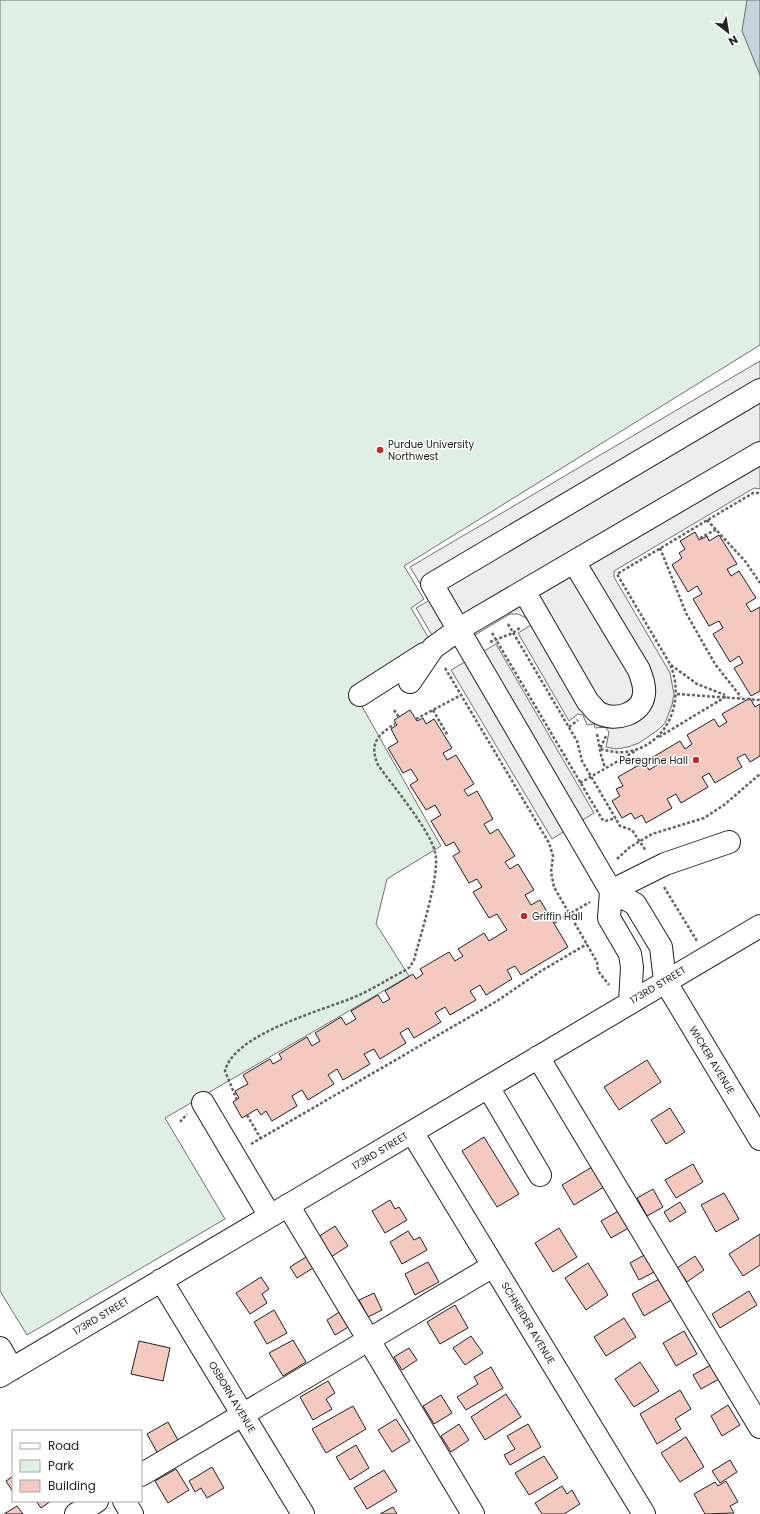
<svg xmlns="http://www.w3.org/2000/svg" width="760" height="1514" font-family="Poppins,sans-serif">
<rect width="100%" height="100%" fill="#fff"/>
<!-- green -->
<path fill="#e0efe3" stroke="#6f6f6f" d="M0 0H760V345L404 566 424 599 411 608 431 642 351 687 441 846 387 879 376 924 409 976 165 1118 225 1219 27 1335 0 1291Z"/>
<!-- parking -->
<path fill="#ededed" stroke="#6f6f6f" d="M760 361V489L754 488 614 571V577L670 673 674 694 672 705 665 723 658 730 639 743 628 747 616 749 606 747 609 732 605 727 595 728 594 724 587 725 583 715 578 714 569 721 518 633 531 625 526 618 518 614H510L443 654 416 608 430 600 410 567Z
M496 644 594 813 552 839 451 670Z"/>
<!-- water -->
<path fill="#c7d3dd" stroke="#6f6f6f" d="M747 0H760V75L742 31Z"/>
<!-- building -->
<path fill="#f3c9c0" stroke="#222" d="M695 532 699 540 707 536 709 541 719 535 737 564 727 569 731 576 739 571 756 598 746 604 751 612 760 607V691L751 696 734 668 743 663 739 656 730 662 713 634 723 628 719 621 709 626 693 599 702 594 697 586 688 592 672 565 682 558 679 553 685 549 680 541Z
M750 698 755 707 760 704V756L750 762 745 754 737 758 742 767 715 783 709 773 702 777 708 787 681 803 676 794 667 799 672 808 646 823 642 815 635 819 631 813 622 818 612 801 620 796 616 789 623 786 618 777 644 762 649 770 657 765 653 757 680 741 685 749 692 744 687 735 714 719 719 727 727 722 722 714Z
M410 710 417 721 423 718 426 724 434 719 452 748 443 753 447 760 456 755 474 784 464 790 468 796 477 791 493 819 484 824 490 834 498 829 515 856 505 862 510 869 518 864 534 890 525 895 531 905 540 900 568 947 521 975 515 966 507 970 512 979 486 995 480 985 470 991 476 1000 450 1015 445 1007 435 1013 441 1022 414 1038 408 1028 400 1033 406 1043 380 1059 374 1049 364 1054 370 1064 343 1080 337 1069 328 1075 334 1084 308 1100 302 1090 292 1096 297 1106 272 1121 266 1111 261 1115 257 1109 242 1118 233 1102 239 1098 235 1091 248 1084 243 1075 270 1059 273 1064 282 1059 279 1054 307 1037 312 1046 320 1041 315 1033 341 1017 346 1025 356 1019 351 1011 378 995 383 1003 390 999 385 991 413 974 416 979 423 974 420 969 449 952 455 961 463 956 458 949 484 933 489 941 507 930 497 914 489 918 473 892 482 887 477 879 469 883 453 856 460 852 454 842 446 846 431 821 441 815 435 805 426 810 410 785 418 780 411 769 403 773 388 748 398 742 391 729 397 725 394 720Z
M647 1060 661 1082 619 1110 604 1087Z
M670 1108 685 1132 666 1144 651 1120Z
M484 1137 519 1194 497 1207 462 1151Z
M693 1164 703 1182 676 1198 665 1180Z
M592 1167 604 1187 574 1205 562 1185Z
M653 1189 663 1207 647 1216 637 1198Z
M724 1193 739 1219 716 1232 701 1205Z
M390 1200 395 1209 399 1207 407 1220 385 1233 372 1211Z
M680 1202 686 1212 670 1222 664 1212Z
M622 1209 632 1226 611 1238 601 1221Z
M335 1226 348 1246 331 1257 318 1237Z
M559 1228 577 1257 553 1272 535 1243Z
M408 1231 414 1240 420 1237 427 1250 402 1264 390 1242Z
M760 1234V1265L743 1276 729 1254Z
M646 1254 656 1271 639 1280 630 1263Z
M695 1256 704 1270 687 1282 677 1268Z
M306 1257 313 1268 297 1278 290 1267Z
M428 1262 439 1282 415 1295 405 1274Z
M588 1263 608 1295 586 1310 565 1278Z
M261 1277 269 1289 262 1294 267 1303 250 1314 236 1293Z
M661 1278 673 1299 644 1316 632 1294Z
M749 1291 757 1305 720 1328 712 1314Z
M374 1293 382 1310 368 1317 359 1300Z
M455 1305 468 1328 440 1344 427 1322Z
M274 1310 287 1333 267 1344 254 1322Z
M341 1311 350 1326 335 1335 327 1320Z
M624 1318 636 1337 606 1356 594 1337Z
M684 1331 697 1354 676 1366 663 1343Z
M471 1336 483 1353 465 1365 453 1348Z
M293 1340 306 1362 283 1376 269 1353Z
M139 1341 170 1348 163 1381 131 1374Z
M409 1348 417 1360 402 1370 394 1357Z
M640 1362 659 1391 634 1407 615 1379Z
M711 1365 719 1379 701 1389 693 1375Z
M491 1367 503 1388 466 1410 457 1397 478 1384 474 1377Z
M328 1381 335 1393 326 1399 332 1409 313 1420 300 1397Z
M680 1390 691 1409 675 1419 681 1429 657 1444 640 1414Z
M506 1394 521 1417 485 1440 471 1417Z
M441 1395 452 1413 434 1424 423 1406Z
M728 1405 740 1425 722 1436 711 1416Z
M353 1406 366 1429 326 1453 312 1429Z
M396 1419 410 1441 392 1452 378 1430Z
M168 1422 179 1442 158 1454 147 1434Z
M459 1424 469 1440 451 1452 441 1436Z
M528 1424 541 1447 510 1465 504 1455 515 1449 507 1436Z
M686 1437 704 1467 680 1482 661 1453Z
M356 1445 369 1468 350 1480 336 1457Z
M544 1456 558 1478 529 1495 515 1473Z
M730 1460 737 1472 720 1483 712 1471Z
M212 1467 224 1488 207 1498 201 1488 195 1492 189 1481Z
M176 1469 189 1490 168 1503 155 1481Z
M384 1470 397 1491 367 1509 354 1488Z
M13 1476V1492L6 1481Z
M726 1481 738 1502 730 1506 734 1513 705 1514 694 1494 715 1482 718 1486Z
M562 1486 567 1494 572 1490 580 1504 564 1514H542L535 1503Z
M36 1501H51L41 1508Z
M17 1506 23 1514H4Z
M393 1507 397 1514H380Z"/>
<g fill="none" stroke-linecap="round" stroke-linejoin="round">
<!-- minor casing -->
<g stroke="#222" stroke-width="24">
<path id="minor" d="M760 390 432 584 611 891 635 904 661 947 665 981 760 1139
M524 591 588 702C592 705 595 711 599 713 615 722 642 714 644 694 645 686 642 678 639 670L574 562
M410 682 433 648 459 629 760 453
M360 695 424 654
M611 891 665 864 729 842
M611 891 609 918 630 954 632 967 630 1002
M538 1057 760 1427
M488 1087 540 1175
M203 1103 270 1216
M412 1132 644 1514
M288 1205 473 1514
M161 1280 303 1514
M0 1348 12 1369
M0 1376 760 926
M141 1475 493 1266
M124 1501 132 1514
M76 1514 97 1501"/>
</g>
<!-- path -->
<path stroke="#646464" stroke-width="2.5" stroke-dasharray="3 2" stroke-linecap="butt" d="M707 520 745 561 760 583
M700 538 717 529
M660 548 686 613 715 664 741 697
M508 624 577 741 582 761 620 826 632 830 646 851
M492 633 602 819 605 821 616 818
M490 642 513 633 521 627
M671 665 697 684 725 695
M445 668 549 843 553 856 551 872 554 887 597 962 598 971 609 985
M677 694 760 700
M394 710 399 717
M433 710 448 736
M416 719 461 695
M569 727 578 720
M597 734 601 755 605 768
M606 736 600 749C608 751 616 753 625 752 667 747 686 701 670 664L617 574 753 493H758L760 495
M659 737 727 696
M580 783 637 750
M617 859 630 847 652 834 704 818 724 805 760 774
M664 887 697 941
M554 923 590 902
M237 1100 225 1071C234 1033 325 1010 357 996 373 989 388 979 404 971L410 967 414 960C420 936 441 873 435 852 430 830 393 786 378 765 369 744 377 735 395 724
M247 1115 261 1139
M180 1122 187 1114
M251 1144 497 1001 541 971 587 944"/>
<!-- minor -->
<use href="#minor" stroke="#fff" stroke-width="22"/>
</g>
<!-- markers -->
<g fill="#c62828" stroke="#fff" stroke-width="1.5">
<circle cx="380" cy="450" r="4"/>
<circle cx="696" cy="760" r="4"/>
<circle cx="524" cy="916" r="4"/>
</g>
<g text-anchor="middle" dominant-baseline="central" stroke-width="3" stroke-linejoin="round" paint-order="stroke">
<!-- poi labels -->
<g font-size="10" fill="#222" stroke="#fff" text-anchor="start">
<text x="388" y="444">Purdue University<tspan x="388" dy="12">Northwest</tspan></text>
<text x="688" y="760" text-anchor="end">Peregrine Hall</text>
<text x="532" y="916">Griffin Hall</text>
</g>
<!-- street labels -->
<g font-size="10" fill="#222" stroke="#fff">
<text transform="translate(658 985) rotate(-31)">173RD STREET</text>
<text transform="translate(712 1060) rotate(59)">WICKER AVENUE</text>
<text transform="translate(380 1151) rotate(-31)">173RD STREET</text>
<text transform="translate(101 1316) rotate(-31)">173RD STREET</text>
<text transform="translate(528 1323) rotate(59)">SCHNEIDER AVENUE</text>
<text transform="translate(232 1397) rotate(59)">OSBORN AVENUE</text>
</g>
</g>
<!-- legend -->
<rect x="12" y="1430" width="130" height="72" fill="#ffffff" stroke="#a7a7a7"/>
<rect x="20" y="1443" width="20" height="6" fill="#ffffff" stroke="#a7a7a7"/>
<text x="48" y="1450" font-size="12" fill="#222222">Road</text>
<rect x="20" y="1460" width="20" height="12" fill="#e0efe3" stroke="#a7a7a7"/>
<text x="48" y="1470" font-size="12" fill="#222222">Park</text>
<rect x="20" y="1480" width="20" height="12" fill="#f3c9c0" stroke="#a7a7a7"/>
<text x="48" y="1490" font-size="12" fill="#222222">Building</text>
<!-- north arrow -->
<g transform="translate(728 32) rotate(149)" stroke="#ffffff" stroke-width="3" paint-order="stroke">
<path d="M0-3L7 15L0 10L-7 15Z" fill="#222222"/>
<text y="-6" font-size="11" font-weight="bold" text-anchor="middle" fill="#222222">N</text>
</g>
</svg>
